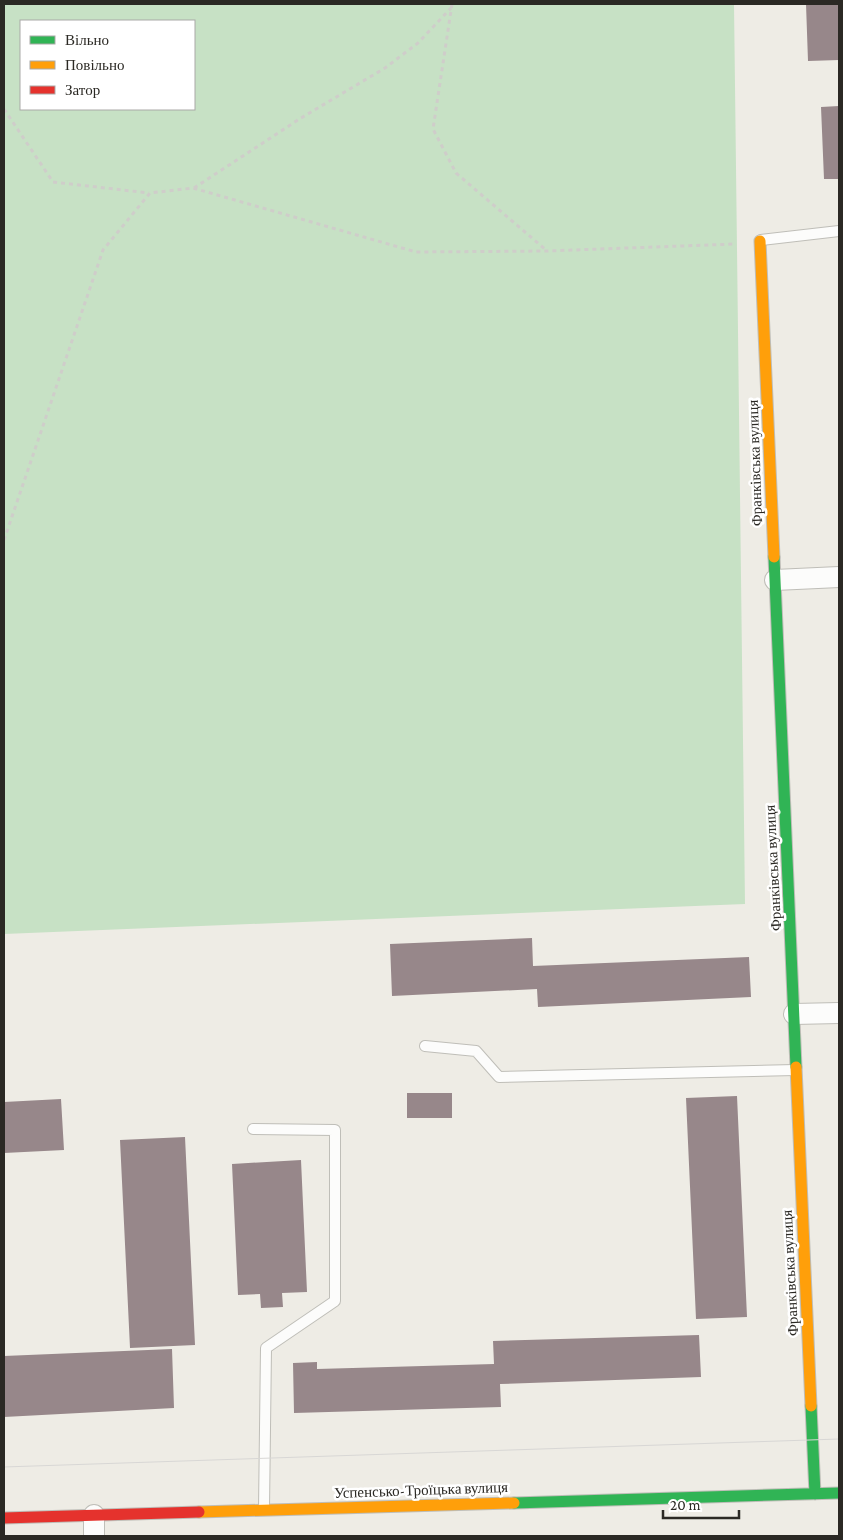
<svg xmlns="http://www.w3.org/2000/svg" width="843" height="1540" font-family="'Crimson Pro',serif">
<rect width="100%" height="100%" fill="#eeece5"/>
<!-- green -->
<path fill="#c7e1c5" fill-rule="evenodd" d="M4 4H734L745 904 4 934ZM21 21H194V109H21Z"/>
<!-- building -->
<path fill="#97878a" d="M806 4H839V60L808 61Z
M839 106V179H824L821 107Z
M532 938 533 966 749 957 751 997 538 1007 537 989 392 996 390 944Z
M407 1093H452V1118H407Z
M737 1096 747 1317 696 1319 686 1098Z
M61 1099 64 1150 4 1153V1102Z
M185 1137 195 1345 130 1348 120 1140Z
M301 1160 307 1292 282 1293 283 1307 261 1308 260 1294 238 1295 232 1164Z
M699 1335 701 1377 500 1384 501 1407 294 1413 293 1363 317 1362V1369L494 1364 493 1341Z
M172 1349 174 1408 4 1417V1356Z"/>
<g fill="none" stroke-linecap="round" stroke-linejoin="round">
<!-- lane casing -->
<g stroke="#bfbeb8" stroke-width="12">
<path id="lane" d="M761 240 839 231
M425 1046 476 1051 499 1077 795 1070
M253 1129 335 1130V1301L266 1348 264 1509"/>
</g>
<!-- street casing -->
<g stroke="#bfbeb8" stroke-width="22">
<path id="street" d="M775 580 839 577
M794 1014 839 1013
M94 1536V1515"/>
</g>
<!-- fast casing -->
<g stroke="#bfbeb8" stroke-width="13">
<path id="fast" d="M774 557 796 1067
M811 1406 815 1494
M514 1503 839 1493"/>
</g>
<!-- slow casing -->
<g stroke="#bfbeb8" stroke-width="13">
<path id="slow" d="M760 241 774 557
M796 1067 811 1406
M199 1512 514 1503"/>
</g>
<!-- jam casing -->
<g stroke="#bfbeb8" stroke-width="13">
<path id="jam" d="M4 1518 199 1512"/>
</g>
<!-- path -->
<path stroke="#cfcdca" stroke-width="3" stroke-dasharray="4 4" stroke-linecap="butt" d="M452 4 433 129 456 173 546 250
M4 109 53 182 149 193
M194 188 301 118 385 68 418 43 451 8
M4 540 103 250 150 193 193 188 416 252 547 251 735 244"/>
<!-- lane -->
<use href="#lane" stroke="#fcfcfb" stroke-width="10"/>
<!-- street -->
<use href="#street" stroke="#fcfcfb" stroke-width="20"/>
<!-- fast -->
<use href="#fast" stroke="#30b455" stroke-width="11"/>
<!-- slow -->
<use href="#slow" stroke="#ff9f0a" stroke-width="11"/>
<!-- jam -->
<use href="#jam" stroke="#e5322d" stroke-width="11"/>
<!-- tram -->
<path stroke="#d8d7d5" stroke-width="1" d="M4 1467 839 1439"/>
</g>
<g text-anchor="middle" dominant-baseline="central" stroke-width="5" stroke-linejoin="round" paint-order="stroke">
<!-- street labels -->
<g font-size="15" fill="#2b2924" stroke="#fff">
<text transform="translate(755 463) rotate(-92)">Франківська вулиця</text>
<text transform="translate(773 868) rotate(-93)">Франківська вулиця</text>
<text transform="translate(790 1273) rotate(-93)">Франківська вулиця</text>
<text transform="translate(421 1490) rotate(-2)">Успенсько-Троїцька вулиця</text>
</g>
</g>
<!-- border -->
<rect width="843" height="1540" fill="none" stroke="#2b2924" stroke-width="10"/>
<!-- legend -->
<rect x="20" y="20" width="175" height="90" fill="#ffffff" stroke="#aaa9a7"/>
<rect x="30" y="36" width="25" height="8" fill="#30b455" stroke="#aaa9a7"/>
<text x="65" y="45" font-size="15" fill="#2b2924">Вільно</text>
<rect x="30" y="61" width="25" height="8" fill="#ff9f0a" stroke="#aaa9a7"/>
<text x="65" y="70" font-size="15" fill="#2b2924">Повільно</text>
<rect x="30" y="86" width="25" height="8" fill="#e5322d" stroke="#aaa9a7"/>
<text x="65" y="95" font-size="15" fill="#2b2924">Затор</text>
<!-- scale -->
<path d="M663 1510v8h76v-8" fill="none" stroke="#2b2924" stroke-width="2.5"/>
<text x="670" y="1510" font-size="15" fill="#2b2924" stroke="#ffffff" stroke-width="4" paint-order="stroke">20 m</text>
</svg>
